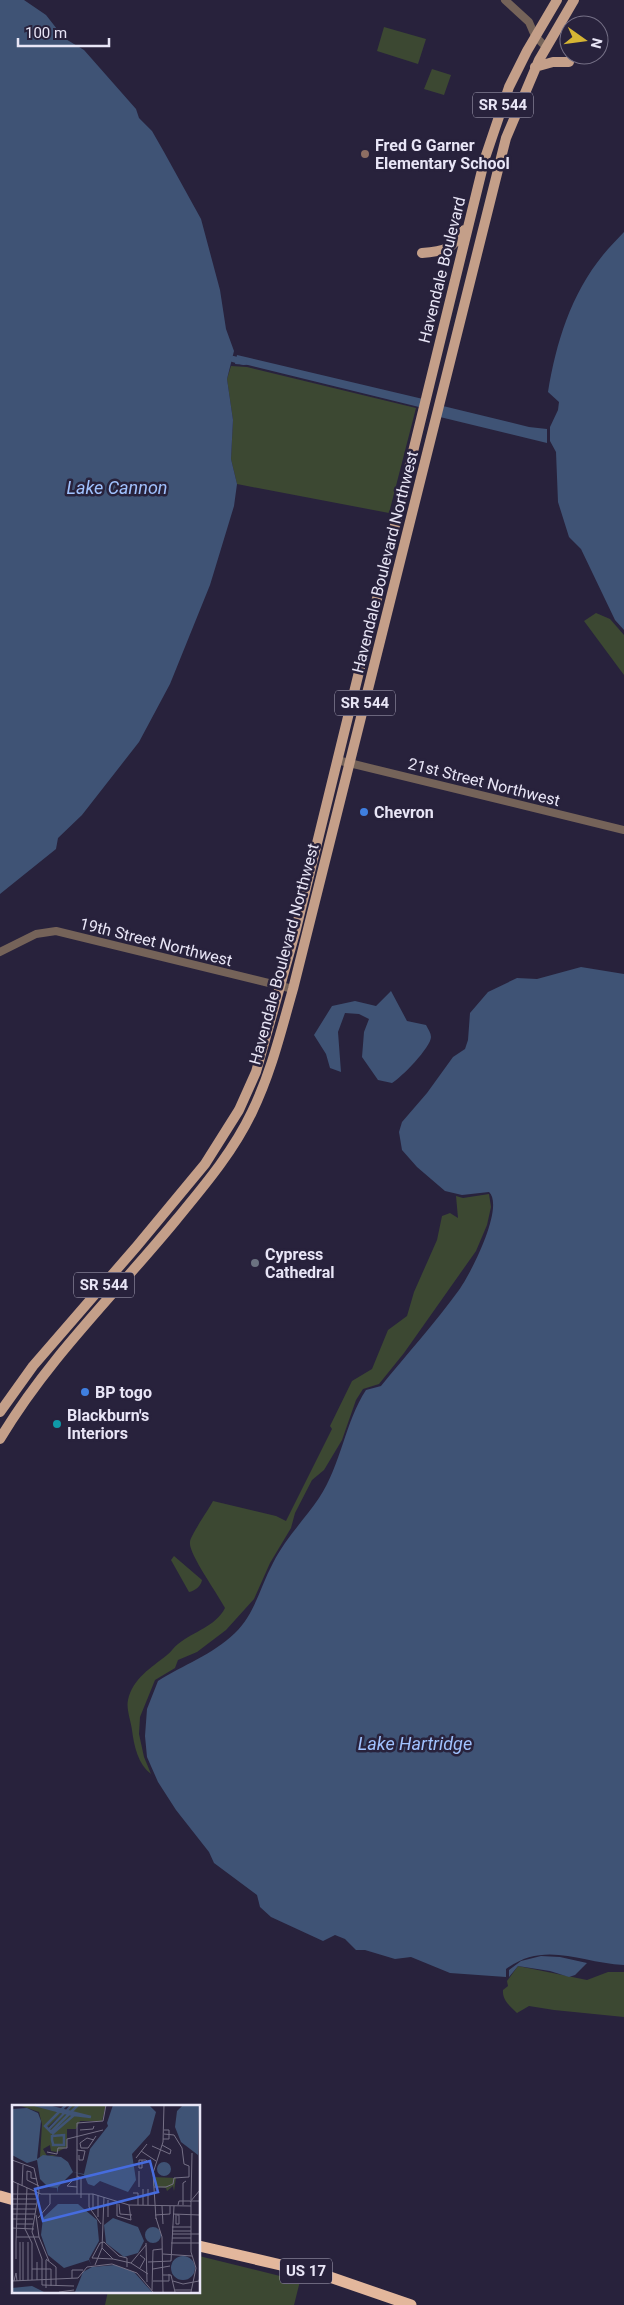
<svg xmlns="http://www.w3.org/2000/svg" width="624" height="2305" font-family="Roboto,sans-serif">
<rect width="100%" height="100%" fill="#28223c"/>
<!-- green -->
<path fill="#3c4832" d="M384 27 426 39 418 64 377 51Z
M432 69 451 75 444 95 424 89Z
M231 366 247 367 416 408 389 513 237 484 231 459 233 420 227 379Z
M596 613 610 619 624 635V675L584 621Z
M489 1194 491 1207 487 1225 476 1251 404 1353 379 1384 363 1389 356 1400 342 1440 324 1470 312 1480 295 1513 291 1528 270 1563 254 1599 226 1630 197 1652 178 1660 175 1668 155 1680 140 1717 139 1734 144 1757 151 1774C138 1764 134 1746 132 1730 131 1721 126 1709 128 1700 133 1678 151 1668 167 1655 171 1652 174 1647 178 1644 194 1631 215 1627 225 1608 218 1594 188 1553 190 1542 190 1536 209 1509 213 1501L276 1516 286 1521 332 1429 330 1426 352 1381 372 1369 388 1330 407 1316 414 1292 437 1240 442 1216 450 1213 458 1218 456 1196 463 1198Z
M174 1556 202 1580C201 1586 195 1591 189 1592L171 1560Z
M518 1966 587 1980 608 1972H624V2017L554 2010 529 2006 517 2013C510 2006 502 2000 503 1990L508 1986 507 1981Z
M199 2256 300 2281 294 2305H105L108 2291H199Z"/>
<!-- water -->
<path fill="#3f5375" d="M0 0H24L46 15 64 38 84 50 136 109 139 118 152 131 164 152 201 219 220 290 226 329 234 351 227 379 233 420 231 459 237 484 234 506 210 585 170 684 139 742 82 815 58 838 56 849 0 894Z
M624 232V630L615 620 581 549 569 537 558 502 556 452 550 441V427L558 410 559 402 548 392C556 343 571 294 603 255 609 247 617 240 624 232Z
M237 355 250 358 423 399 419 407 248 365 235 364Z
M443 406 529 427 547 429V443L440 417Z
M581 967 624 974V1965C581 1963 545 1940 506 1969V1977L450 1973 411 1957 395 1959 365 1950H356L345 1939 335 1935 323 1941 271 1917 260 1907 257 1895 214 1863 209 1852 176 1810 158 1782 147 1757 145 1736 147 1709 158 1681C183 1665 212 1655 235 1633 255 1614 260 1587 273 1563 285 1539 304 1520 319 1498 341 1465 345 1422 366 1390L381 1386C407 1354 435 1323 459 1290 470 1275 505 1207 489 1192L462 1195 445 1191 417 1167 402 1150 399 1132 402 1122 427 1093 453 1057 465 1049 468 1040 470 1013 488 992 517 978 537 979Z
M391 991 407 1021 426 1025C428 1029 431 1033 431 1037 431 1047 401 1078 392 1083L378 1080 362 1057 364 1032 369 1019 359 1014 345 1013 338 1032 341 1072 330 1068 326 1054 314 1035 332 1006 355 1001 376 1006Z
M541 1956 560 1957 587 1963 575 1975 569 1977 550 1971 518 1966 509 1977V1970L521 1961Z"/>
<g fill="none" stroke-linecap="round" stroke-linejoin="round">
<!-- canal -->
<path stroke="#3f5375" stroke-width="6" d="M233 359 244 362"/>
<!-- minor -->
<path stroke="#756359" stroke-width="8" d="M505 0 529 22 535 36 546 47
M337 760 624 830
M0 952 36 934 56 931 293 989"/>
<!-- major -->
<path stroke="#c49f89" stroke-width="10" d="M535 67 553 62H569
M422 253C445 251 452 250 464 230
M0 1412 33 1366 137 1246 205 1164 239 1110 256 1072 295 933 485 158 509 87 527 51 557 0
M0 1439C48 1358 117 1292 176 1220 204 1186 233 1152 252 1112 271 1073 281 1031 293 989L506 138 539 60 574 0"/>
<!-- highway -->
<path stroke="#e3b79c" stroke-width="11" d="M0 2196 14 2200
M199 2246 324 2275 411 2305"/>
</g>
<!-- markers -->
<circle fill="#8d6e63" stroke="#28223c" stroke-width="2" cx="365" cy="154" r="5"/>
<g fill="#3f7fe0" stroke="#28223c" stroke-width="2">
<circle cx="364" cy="812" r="5"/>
<circle cx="85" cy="1392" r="5"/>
</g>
<circle fill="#6b7280" stroke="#28223c" stroke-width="2" cx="255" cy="1263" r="5"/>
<circle fill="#0f9aa8" stroke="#28223c" stroke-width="2" cx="57" cy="1424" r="5"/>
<g text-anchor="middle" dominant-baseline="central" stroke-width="5" stroke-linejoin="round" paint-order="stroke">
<!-- shield labels -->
<g fill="#28223c" stroke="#aeaabe" stroke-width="1">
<rect x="473" y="92.5" width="60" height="25" rx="4"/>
<rect x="335" y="690.5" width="60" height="25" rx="4"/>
<rect x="74" y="1272.5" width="60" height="25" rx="4"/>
<rect x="280" y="2258.5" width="52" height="25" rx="4"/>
</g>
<g font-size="15" font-weight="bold" fill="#e8e5f6">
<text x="503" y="105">SR 544</text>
<text x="365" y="703">SR 544</text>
<text x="104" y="1285">SR 544</text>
<text x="306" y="2271">US 17</text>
</g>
<!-- poi labels -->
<g font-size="16" font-weight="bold" fill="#e8e5f6" stroke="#28223c" text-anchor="start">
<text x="375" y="145">Fred G Garner<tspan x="375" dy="18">Elementary School</tspan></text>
<text x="374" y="812">Chevron</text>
<text x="265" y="1254">Cypress<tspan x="265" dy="18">Cathedral</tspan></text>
<text x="95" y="1392">BP togo</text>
<text x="67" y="1415">Blackburn's<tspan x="67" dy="18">Interiors</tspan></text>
</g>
<!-- street labels -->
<g font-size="16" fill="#e8e5f6" stroke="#28223c">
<text transform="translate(442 270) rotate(-76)">Havendale Boulevard</text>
<text transform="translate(385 562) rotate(-76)">Havendale Boulevard Northwest</text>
<text transform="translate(484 782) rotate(14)">21st Street Northwest</text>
<text transform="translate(156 942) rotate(14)">19th Street Northwest</text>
<text transform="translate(284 954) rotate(-75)">Havendale Boulevard Northwest</text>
</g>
<!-- water labels -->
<g font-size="18" font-style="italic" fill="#a1c2fe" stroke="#28223c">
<text x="117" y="487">Lake Cannon</text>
<text x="415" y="1743">Lake Hartridge</text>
</g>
</g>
<!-- overview -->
<g transform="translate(12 2105)">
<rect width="188" height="188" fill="#28223c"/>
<path d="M6 0H29L47 7 53 6 35 23 37 26 55 6 79 12 56 6 61 0H94L90 16H68L64 24H55V42L45 47 39 46 38 40 31 44 35 51 40 50 45 51 28 52 30 19 27 7ZM141 72 164 73 162 86 161 81 155 86 154 83 141 81Z" fill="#3c4832"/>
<path d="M101 0H137L144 7 138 29 120 49 124 75 116 87 88 76 82 81 76 79 72 70 61 67 46 82V88L45 83 36 82 28 74 25 55 15 58 0 50V4L15 3 26 8 29 16 25 54 31 50 49 52 56 57 61 67 72 69 78 44 96 21 95 18H84H95ZM171 0H187L186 55V50L169 37 163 22 165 6 156 2 165 6ZM145 64a7 7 0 1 1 14 0a7 7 0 1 1-14 0ZM45 89 46 99H66L85 115 87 136 77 154 80 162 103 160 122 167 140 187H63L71 167 80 162 77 155 52 163 36 150 29 130 31 113 46 99ZM101 113 126 122 132 136 126 148 112 152 94 138 92 120ZM133 130a8 8 0 1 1 16 0a8 8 0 1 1-16 0ZM159 163a12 12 0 1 1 24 0a12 12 0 1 1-24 0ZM20 181 32 187H0V183Z" fill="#3f5375"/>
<path fill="none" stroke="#3f5375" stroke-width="2.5" d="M23 0 61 10M31 0 79 12M36 25 60 0M39 27 66 0M40 28 33 21 54 0M40 29 62 10 79 12M40 31 52 30V40H41V39L40 35V30"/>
<path fill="none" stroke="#757086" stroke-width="1" d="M68 25 81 24 82 21M152 29 162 30 170 43 172 59 177 61V72M151 34H157V25H152M68 38 69 43H76L84 31M68 38 75 33 82 35M140 41 158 49 159 45 150 40M65 45 73 46 71 55H67V50M129 46 144 56M35 47 45 49 46 43H55V34L91 25M124 53 135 39M0 55 22 63M130 55V63H127V55H134L135 56 133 58M22 63 27 86 20 127 30 154V180L62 181M127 66V82M65 71 69 73V93M25 74 19 73V67L15 66V75L27 81M62 74 55 81 65 82M0 76 29 89H81L117 100 179 101M10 81 11 60M142 82H154L161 79 162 73 177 72M15 83 13 124 20 138V175M131 84V100M136 84V100M121 88H126V100M0 89H25M65 89V18L91 16 94 0M77 89V102L89 119M0 94H24M179 95 180 48M179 96V147L184 163 179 187M178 97 188 85M0 99H24M105 99V111L119 115 117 100M107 99 108 109 120 110M166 100 167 96H188M171 100V78L174 76M150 101 151 119M0 104H24M81 105V89M0 109H23M161 109 188 110M164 109V119H167V110H165M24 110 27 132 37 156M143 110 158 109V101M86 112V91M96 112V95M26 113 38 99V89M144 113 150 132 151 187M0 114H21M144 114 141 68 151 37 152 0M4 119H21M160 122H179M0 123 22 124M160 126H179M160 129H188M4 132H27M160 133H179M4 137 6 78M4 137V154M8 137V176M11 137V176M16 137V175M134 138 135 177M159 138H188M90 143 101 154 119 158 136 169M151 149 180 151M34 154 44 162V181M101 154 80 153 88 138 92 137 107 151 115 153V162M34 155V183M136 157 159 156 162 101M119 158 134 140M83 160 90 143 92 92M128 163 133 154 128 150M20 164H39M39 164V181M141 164 158 161M151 170H159L163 187M60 173V165H71M25 175V157M0 176 66 173 75 162 100 159 125 168 141 187M2 176 4 168 5 176M141 176H157V169M161 176 171 179 187 176 188 171M140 185 141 145 150 144M163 185H179M47 187 62 185"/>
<path fill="#466cde" fill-opacity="0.15" stroke="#466cde" stroke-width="2.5" d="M138 56 146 87 31 116 23 84Z"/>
<rect width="188" height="188" fill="none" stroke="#e8e5f6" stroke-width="2.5"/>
</g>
<!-- north arrow -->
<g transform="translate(584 40) rotate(104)"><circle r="24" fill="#28223c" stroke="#757086"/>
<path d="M0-4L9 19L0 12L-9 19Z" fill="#d6b534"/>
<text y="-8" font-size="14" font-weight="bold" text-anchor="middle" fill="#e8e5f6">N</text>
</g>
<!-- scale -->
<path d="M18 38v8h91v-8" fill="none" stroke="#e8e5f6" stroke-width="2.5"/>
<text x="25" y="38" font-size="15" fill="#e8e5f6" stroke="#28223c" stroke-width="4" paint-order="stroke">100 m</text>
</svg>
